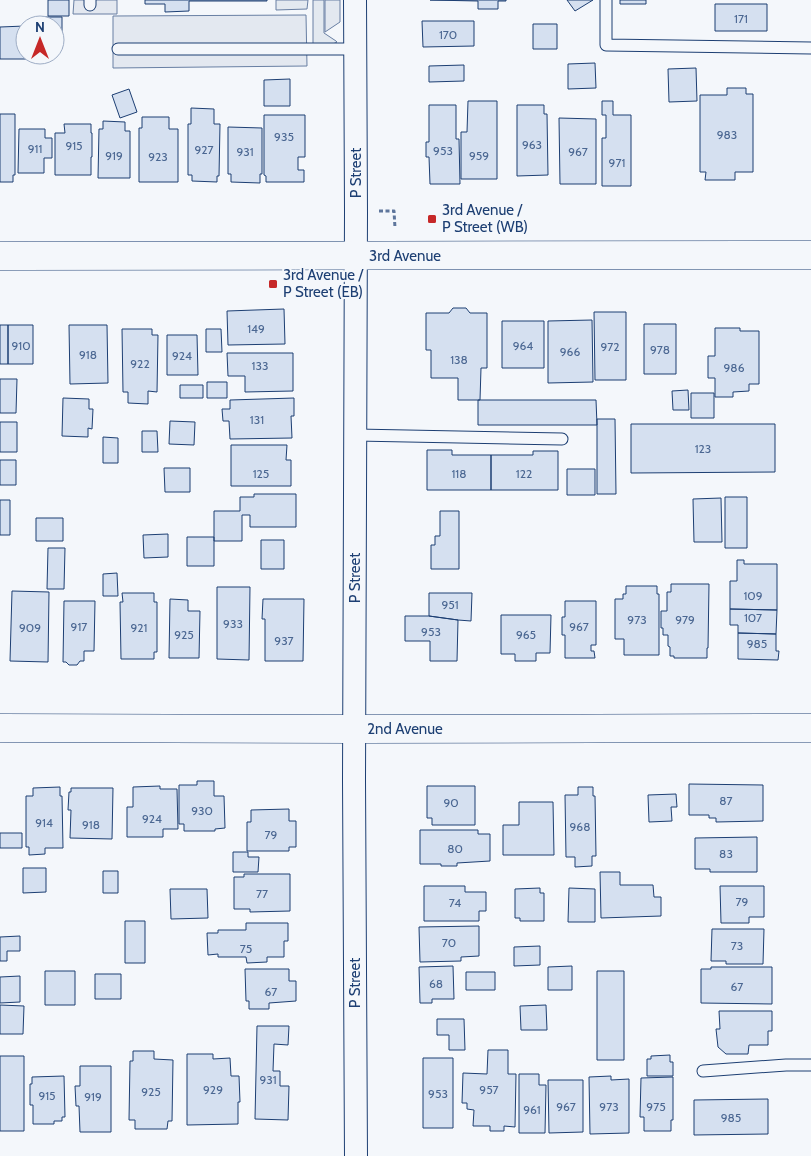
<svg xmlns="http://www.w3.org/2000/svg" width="811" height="1156" font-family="Cabin,sans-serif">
<rect width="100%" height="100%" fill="#f4f7fb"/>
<!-- green -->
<path fill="#e3e9f0" stroke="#687fa3" d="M276 0H308L307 9 276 10Z
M313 0H324V33L336 41 337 42 331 45 313 46Z"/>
<!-- parking -->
<path fill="#e3e8f0" stroke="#687fa3" d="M74 0H117V14H73Z
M325 0H340V22L325 32Z
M306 15 307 66 113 68V16Z"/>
<!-- building -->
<path fill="#d5e0f0" stroke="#1d3f73" d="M48 0H69V16H48Z
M145 0H267V1H189V11L165 12V4H145Z
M430 0H506V1H498V9H478V1Z
M567 0H593L575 11Z
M620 0H646V4H620Z
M715 4H767V31H715Z
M42 17H62V49H55V25H42Z
M422 21H474V46L423 47Z
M533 24H557V49H533Z
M25 26V55H29V59H0V27Z
M595 63 596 88 568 89V64Z
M464 65V81L429 82V66Z
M696 68 697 101 669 102 668 69Z
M290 79V106H264V80Z
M727 88H746V94H753V172H735V180H705L706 172H700V95H727Z
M129 89 137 112 120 118 112 95Z
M468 101H497V179H461V132H467Z
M602 101H613V115H631V186H602V138H606V115H602Z
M429 105H456V139H459L460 184H430L429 157H426V142H429Z
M517 105H544V114H547L548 175 517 176Z
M191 108 214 109V124H220L219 176H217V182L192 181V175H188V124H191Z
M0 114H15V175H13V182H0Z
M264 115H305V157H298V170H304V182H266V176L264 175Z
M142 117H169V129H178V182H139V128H142Z
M559 118 596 119V184H560Z
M103 121 125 122V131H130V178H98L99 129H103Z
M64 124H91V133H92V157H91V175H55V133H65Z
M228 127 262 128V174H260V183L231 182V174H228Z
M19 129H45V138H52V158H44V173H18Z
M453 308H466L470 313H487V368H481L480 400H458V378H431V350H426V313H449Z
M284 309 285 344 228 345 227 311Z
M594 312H626V380H595Z
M592 320 593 382 548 383V321Z
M502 321H544V368H502Z
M644 324H676V374H644Z
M0 325H8V364H0Z
M8 325H33V364H8Z
M69 325H107L108 383 70 384Z
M715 328H740V331H759V384H749V391L733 392V397H715V378H708V356H715Z
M122 329H152V335H158L157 392 148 391V404L128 403V392H123Z
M206 329H221L222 352H206Z
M167 335H197L198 375H167Z
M227 353H293V391L245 392V376H228Z
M0 379H17L16 413H0Z
M207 382H227V398H207Z
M180 385H203V398H180Z
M688 390 689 410H673L672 391Z
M691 393H714V418H691Z
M63 398 89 399V409H93L92 429 88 428V437L62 436Z
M294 398V416H291L292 438 230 439 229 421H223L222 409H230V400Z
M478 400H596L597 425H478Z
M597 419H615L616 494H597Z
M170 421 195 422 194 445 169 444Z
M0 422H17V452H0Z
M631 424H775V472L631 473Z
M142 431H157L158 452H142Z
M103 437 118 438V463H103Z
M231 445H287L286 460H291V486H231Z
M427 450H452V455H491V490H427Z
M533 451H558V490H491V455H533Z
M0 460H16V485H0Z
M164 468H190V492H165Z
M567 469H595V495H567Z
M254 494H296V527H250V515H242V541H214V511H240V497H254Z
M725 497H747V548H725Z
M721 498 722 542H694L693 499Z
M0 500H10V535H0Z
M440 511H459V569H431V545H435V536H440Z
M36 518H63V541H36Z
M168 534V557L144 558 143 535Z
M187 537H214V566H187Z
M261 540H284V569H261Z
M48 548H65L64 589H47Z
M737 560H744V564H777V610L730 609V581H737Z
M117 573 118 596H103V574Z
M671 584H709L708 648H707V658H674V656H670V647L668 646V635H663V628H661V611H667V592H671Z
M626 586H657V594H659V655H624V639H615V599H623V594H626Z
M217 587H250L249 660 217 659Z
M12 591 49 592 48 662 10 661Z
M122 593H154V602H157V652H154V659H121L120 602H123Z
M429 593H472L471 621 458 620 429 616Z
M170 599 188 600V611H200L199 658H169Z
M263 599H304L303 661H265V619H262Z
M64 601H95L94 651H84V661H80L77 665H69L66 662H63Z
M565 601H596V645H591V651H594L595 658H565V635H562V617H565Z
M730 609 777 610 776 634 738 633V625H730Z
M501 615H551L550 653H536V661H515V654H501Z
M405 616H429L458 620 457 661H430V641H405Z
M738 633 776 634V651H779L778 660 738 659Z
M197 781H214V796H224L225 828 215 829V831H184V824H179V785H197Z
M689 784 763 785V821L716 822V818H709V815H689Z
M160 786V789H177L178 829H163V837H127V807H133V787Z
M427 786H475V825H432V818H427Z
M60 787V796H62L63 848H45V854L29 855V847H26V796H33V788Z
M578 787H593V796H595L596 856H592V866L575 867V857H566L565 795H578Z
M71 788H113L112 839 70 838 71 810H68L69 792H71Z
M676 794 677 807H671L672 821 649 822 648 795Z
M519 802H553L554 855H503V825H519Z
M289 809V821H296V847H289V851H247V822H251V810Z
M420 830H478V834H490V861L457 863V866H441V864H420Z
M0 833H22V848H0Z
M757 837V872H710V869H695V838Z
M233 852H248V857H259L258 872H233Z
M23 868H46V892L23 893Z
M103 871H118V893H103Z
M600 872H620V885H653L654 897H661V916L601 918Z
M244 874H290V911L250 912V909H234V877H244Z
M424 886H465V892H486V911H479V921H424Z
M720 886H764V917H749V923H721Z
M540 888V893H544V921H520V918H515V889Z
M569 888 595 889V922H568Z
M170 889H207L208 918 171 919Z
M125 921H145V963H125Z
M246 923H288V941H284V957H267V962L247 963 246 957H218V954L208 955 207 933H218V930H246Z
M479 926V956L461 957V961L420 962 419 927Z
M712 929H764L763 964H726V961H711Z
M20 936V951H7V961H0V937Z
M540 946V965L514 966V947Z
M453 966 454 999H432V1003H420L419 967Z
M572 966V990H548V967Z
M711 967H772V1004L701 1003V969H711Z
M245 969H289V981H296V1001L269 1003V1009H249V1001H246Z
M45 971H75V1005H45Z
M597 971H624V1060H597Z
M466 972H495V990H466Z
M95 974H121V999H95Z
M20 976V1002L0 1003V977Z
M0 1005 24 1006 23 1034H0Z
M546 1005 547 1030H521L520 1006Z
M719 1011H772V1031H768V1045H749L748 1054H726L718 1047 716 1029H720Z
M437 1019H464L465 1050H449V1035H437Z
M257 1026H289L288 1045 274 1044 273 1071H280V1086H289L288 1120 255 1119Z
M488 1050H508V1074H516L515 1127 504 1126V1131H490V1126H473L474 1110 467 1109V1103H462L463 1073 487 1074Z
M133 1051H154V1059L173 1060 172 1121H168L167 1129H135V1120H129L130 1061H133Z
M187 1054H213V1059L230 1058 231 1076H239L240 1102H238V1124L187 1125Z
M670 1055V1062H673V1076H647V1059H651V1056Z
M0 1056H24V1131H0Z
M423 1058H453V1128H423Z
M80 1066H111V1132H80L79 1106H76L75 1086H80Z
M519 1074H539V1085H546L545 1133H519Z
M64 1076 65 1117H62V1121H54V1124H33V1105H30V1084H32V1077Z
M611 1076V1080L629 1079V1133L590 1134 589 1077Z
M673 1077V1120H671V1131H644V1117H640L641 1078Z
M548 1080H583V1132L549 1133Z
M768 1099V1134L694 1135V1100Z"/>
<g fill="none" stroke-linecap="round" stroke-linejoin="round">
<!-- lane casing -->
<g stroke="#1d3f73" stroke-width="13">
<path id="lane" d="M606 0V45L811 48
M90 5V0
M118 49H355
M356 435 562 439
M703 1071 786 1065H811"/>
</g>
<!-- street casing -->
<g stroke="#1d3f73" stroke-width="24">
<path id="street" d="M355 0 356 212 354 780 356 1156"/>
</g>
<!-- secondary casing -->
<g stroke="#1d3f73" stroke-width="29">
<path id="secondary" d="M0 256 811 255
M0 728 355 729 811 728"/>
</g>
<!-- path -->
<path stroke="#5e769c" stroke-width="3" stroke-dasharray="4 2.5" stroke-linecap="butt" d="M379 211H394L395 228"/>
<!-- lane -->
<use href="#lane" stroke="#f4f7fb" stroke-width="11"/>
<!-- street -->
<use href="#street" stroke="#f4f7fb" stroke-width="22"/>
<!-- secondary -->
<use href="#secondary" stroke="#f4f7fb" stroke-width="28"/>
</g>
<!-- markers -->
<g fill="#c62828" stroke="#f4f7fb" stroke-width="2">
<rect x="427" y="214" width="10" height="10" rx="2.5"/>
<rect x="268" y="279" width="10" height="10" rx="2.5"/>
</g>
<g text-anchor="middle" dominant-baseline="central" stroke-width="4" stroke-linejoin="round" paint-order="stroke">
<!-- number labels -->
<g font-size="12" fill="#4b6792">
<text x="741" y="18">171</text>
<text x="448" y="34">170</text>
<text x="727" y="134">983</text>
<text x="284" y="136">935</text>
<text x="532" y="144">963</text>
<text x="74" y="145">915</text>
<text x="35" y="148">911</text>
<text x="204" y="149">927</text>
<text x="443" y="150">953</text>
<text x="245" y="151">931</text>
<text x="578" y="151">967</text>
<text x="114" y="155">919</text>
<text x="479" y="155">959</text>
<text x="158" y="156">923</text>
<text x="617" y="162">971</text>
<text x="256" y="328">149</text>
<text x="21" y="345">910</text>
<text x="523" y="345">964</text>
<text x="610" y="346">972</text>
<text x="660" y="349">978</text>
<text x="570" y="351">966</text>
<text x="88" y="354">918</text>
<text x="182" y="355">924</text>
<text x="459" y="359">138</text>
<text x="140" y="363">922</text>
<text x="260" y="365">133</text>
<text x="734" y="367">986</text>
<text x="257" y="419">131</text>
<text x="703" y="448">123</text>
<text x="261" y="473">125</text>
<text x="459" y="473">118</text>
<text x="524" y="473">122</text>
<text x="753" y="595">109</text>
<text x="450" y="604">951</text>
<text x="753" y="617">107</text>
<text x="637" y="619">973</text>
<text x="685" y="619">979</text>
<text x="233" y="623">933</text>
<text x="79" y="626">917</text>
<text x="579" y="626">967</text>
<text x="30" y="627">909</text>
<text x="139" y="627">921</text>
<text x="431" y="631">953</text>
<text x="184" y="634">925</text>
<text x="526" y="634">965</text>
<text x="284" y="640">937</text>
<text x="757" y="643">985</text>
<text x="726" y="800">87</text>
<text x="451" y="802">90</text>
<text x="202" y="810">930</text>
<text x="152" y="818">924</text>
<text x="44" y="822">914</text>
<text x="91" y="824">918</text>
<text x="580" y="826">968</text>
<text x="271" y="834">79</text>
<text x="455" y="848">80</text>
<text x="726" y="853">83</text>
<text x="262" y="893">77</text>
<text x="742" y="901">79</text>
<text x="455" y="902">74</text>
<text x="449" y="942">70</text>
<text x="737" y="945">73</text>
<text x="246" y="948">75</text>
<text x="436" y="983">68</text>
<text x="737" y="986">67</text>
<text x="271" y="991">67</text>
<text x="268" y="1079">931</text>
<text x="213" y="1089">929</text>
<text x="489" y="1089">957</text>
<text x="151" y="1091">925</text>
<text x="438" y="1093">953</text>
<text x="47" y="1095">915</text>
<text x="93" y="1096">919</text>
<text x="566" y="1106">967</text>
<text x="609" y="1106">973</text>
<text x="656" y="1106">975</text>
<text x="532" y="1109">961</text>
<text x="731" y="1117">985</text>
</g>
<!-- street labels -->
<g font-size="15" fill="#1d3f73" stroke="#f4f7fb">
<text transform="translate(356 173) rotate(-90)">P Street</text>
<text x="405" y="256">3rd Avenue</text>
<text transform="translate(355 578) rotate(-90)">P Street</text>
<text x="405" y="729">2nd Avenue</text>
<text transform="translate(355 983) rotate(-90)">P Street</text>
</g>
<!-- poi labels -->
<g font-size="15" fill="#1d3f73" stroke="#f4f7fb" text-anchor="start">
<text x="442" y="210">3rd Avenue /<tspan x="442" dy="17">P Street (WB)</tspan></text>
<text x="283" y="275">3rd Avenue /<tspan x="283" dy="17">P Street (EB)</tspan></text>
</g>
</g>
<!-- north arrow -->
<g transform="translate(40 40)"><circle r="24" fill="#f4f7fb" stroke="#9eadc5"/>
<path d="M0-4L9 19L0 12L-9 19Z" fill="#c62828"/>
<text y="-8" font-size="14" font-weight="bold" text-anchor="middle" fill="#1d3f73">N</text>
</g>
</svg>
